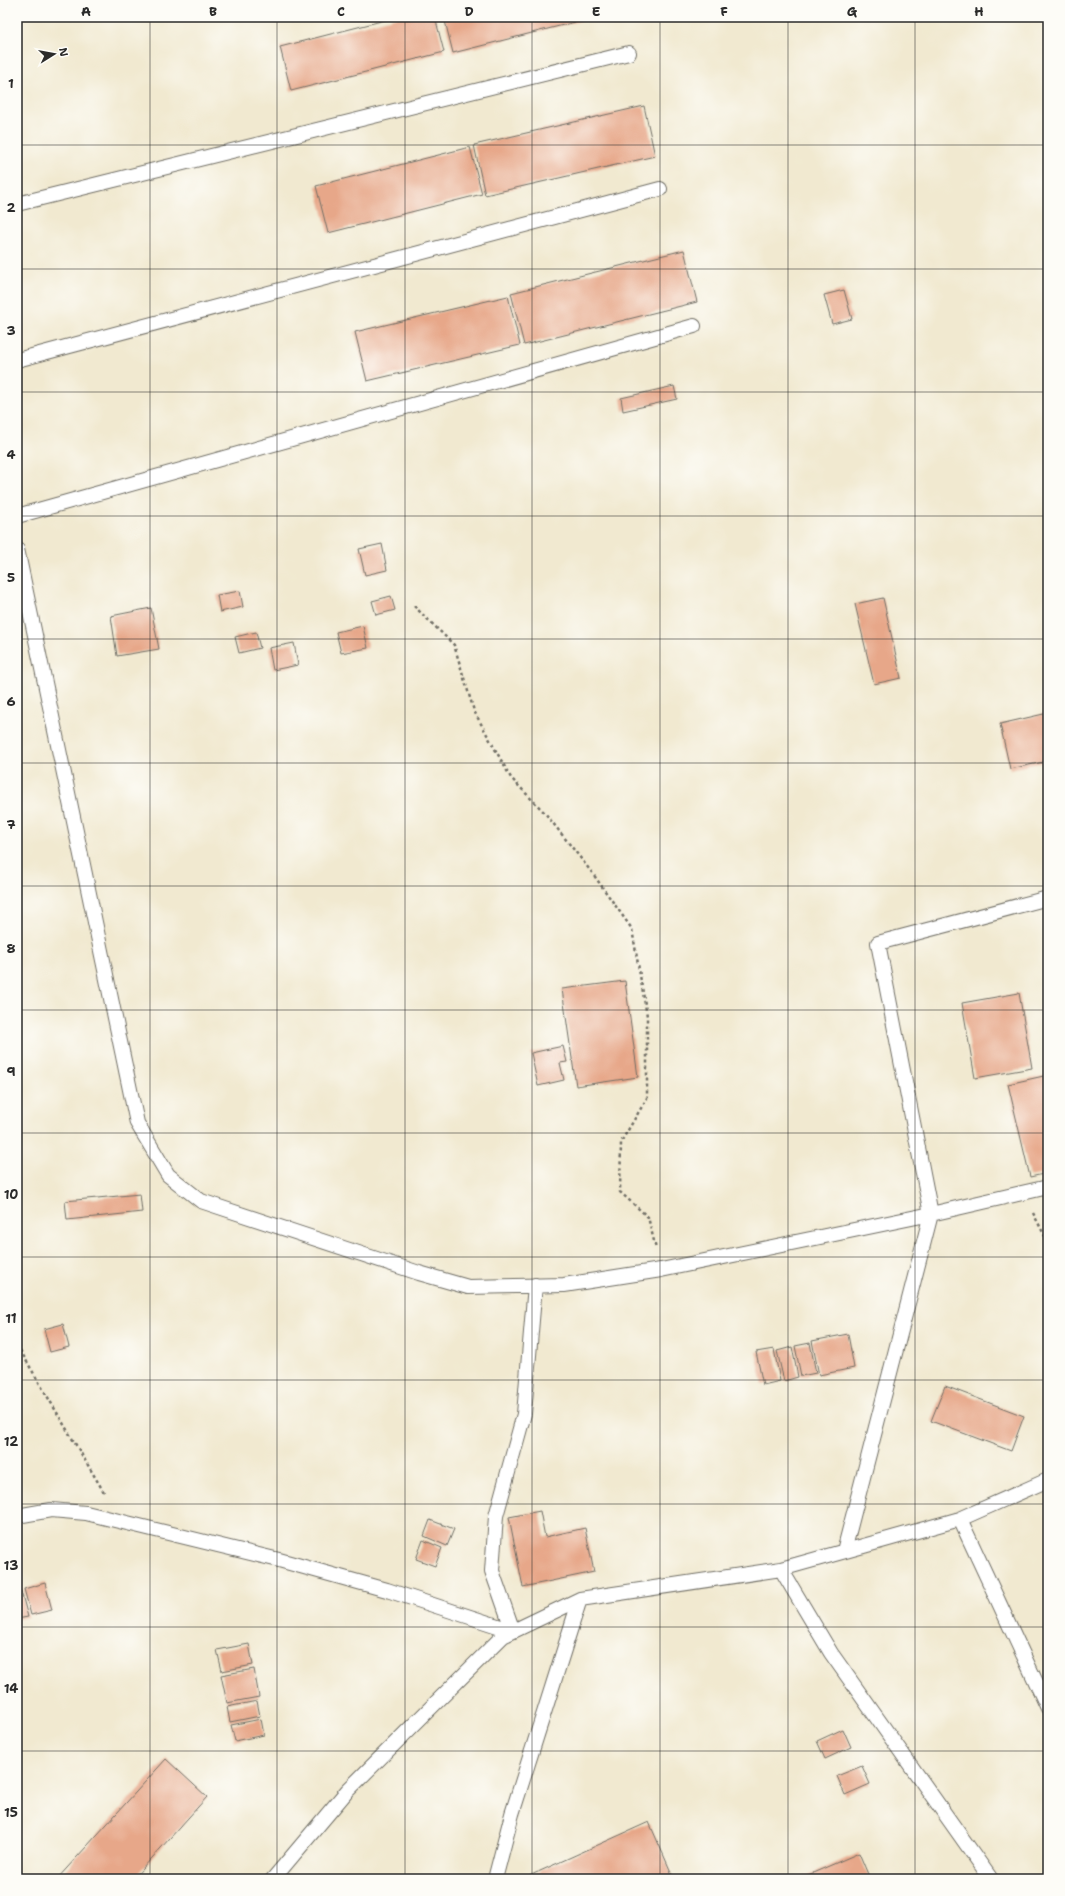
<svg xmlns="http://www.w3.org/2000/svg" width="1065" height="1896" font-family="'Shantell Sans',sans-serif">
<rect width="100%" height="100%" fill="#fdfcf7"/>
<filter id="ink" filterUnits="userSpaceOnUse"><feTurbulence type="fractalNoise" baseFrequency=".025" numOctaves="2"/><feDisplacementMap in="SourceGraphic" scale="8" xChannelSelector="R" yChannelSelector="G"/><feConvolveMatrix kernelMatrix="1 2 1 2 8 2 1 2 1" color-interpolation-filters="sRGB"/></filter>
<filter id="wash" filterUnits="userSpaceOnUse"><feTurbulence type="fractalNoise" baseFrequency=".012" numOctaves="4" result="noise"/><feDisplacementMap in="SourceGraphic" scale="16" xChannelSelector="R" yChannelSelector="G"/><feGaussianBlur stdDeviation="0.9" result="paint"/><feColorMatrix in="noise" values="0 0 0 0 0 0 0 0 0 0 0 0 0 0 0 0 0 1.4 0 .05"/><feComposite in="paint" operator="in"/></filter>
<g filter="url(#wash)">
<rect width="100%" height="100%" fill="#f1e9d0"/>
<g id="blocks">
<!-- building -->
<path fill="#e7a789" d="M397 17H435L444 52 291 91 280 47Z
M444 17H591V18L453 53Z
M644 106 655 156 485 195 474 145Z
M470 147 482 194 328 233 316 186Z
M684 250 697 302 524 345 511 293Z
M844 290 852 319 832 324 824 295Z
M508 296 520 345 367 381 355 332Z
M674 386 677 399 623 411 621 398Z
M382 544 387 570 365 575 359 549Z
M240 591 243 607 220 612 217 595Z
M391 596 395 610 376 615 372 601Z
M883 598 901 678 874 684 855 604Z
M151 608 159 649 117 656 111 616Z
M363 626 368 648 341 653 336 632Z
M256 632 260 648 239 653 235 637Z
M294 643 298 665 273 670 269 648Z
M1048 713V761L1010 769 1000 724Z
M625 981 638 1077 576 1086 562 989Z
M1019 993 1032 1068 975 1078 962 1003Z
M563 1046 567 1062 560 1063 564 1080 538 1086 531 1053Z
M1048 1075V1173L1030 1177 1008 1084Z
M140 1194 142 1212 67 1220 65 1201Z
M63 1324 69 1347 50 1352 44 1329Z
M848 1334 854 1368 819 1375 812 1341Z
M810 1343 816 1373 801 1376 795 1346Z
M792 1347 798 1377 784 1381 777 1351Z
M774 1349 780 1381 763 1385 756 1352Z
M945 1386 1024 1416 1011 1451 931 1421Z
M540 1511 545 1537 585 1528 594 1572 523 1587 509 1517Z
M430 1520 454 1529 447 1546 424 1536Z
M423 1540 442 1548 435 1566 416 1559Z
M45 1583 52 1610 31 1615 24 1589Z
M21 1591 28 1617 17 1619V1592Z
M249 1644 253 1665 222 1671 217 1650Z
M254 1669 259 1697 227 1703 221 1675Z
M257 1701 260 1716 230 1722 227 1707Z
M261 1719 264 1735 235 1741 231 1725Z
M843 1729 851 1747 825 1759 817 1741Z
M166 1759 207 1797 133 1879H57Z
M862 1766 870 1784 845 1795 837 1776Z
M649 1822 674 1879H530L529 1876Z
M859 1853 870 1879H799Z"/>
</g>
</g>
<g filter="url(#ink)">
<use href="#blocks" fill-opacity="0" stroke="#706e65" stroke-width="1"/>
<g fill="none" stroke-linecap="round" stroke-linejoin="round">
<!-- service casing -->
<g stroke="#706e65" stroke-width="16">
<path id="service" d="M17 204 629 53
M17 360 660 189
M17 516 694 326
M17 549 137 1123 168 1175 201 1201 419 1273 468 1287 564 1285 661 1270 931 1214 844 1551
M1048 898 878 943 931 1214 1048 1187
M17 1516 51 1510 86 1513 279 1560 387 1590 513 1631
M960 1519 1048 1708
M781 1569 960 1519 1048 1480
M513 1631 492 1571 496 1516 524 1414 535 1285
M273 1879 348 1790 503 1636 580 1599 781 1569 831 1653 991 1879
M495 1879 512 1814 580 1599"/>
</g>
<!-- path -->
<path stroke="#706e65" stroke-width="2.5" stroke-dasharray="3 3" stroke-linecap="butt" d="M414 606 454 645 474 711 511 778 545 813 593 874 632 929 647 1016V1098L621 1142 620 1192 648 1217 656 1249
M1033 1213 1048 1242
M17 1345 105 1494"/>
<!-- service -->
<use href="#service" stroke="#fff" stroke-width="14"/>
</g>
</g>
<!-- grid -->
<path fill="none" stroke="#2b2b2b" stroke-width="1" stroke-opacity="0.55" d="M150 17V1879M277 17V1879M405 17V1879M532 17V1879M660 17V1879M788 17V1879M915 17V1879M17 145H1048M17 269H1048M17 392H1048M17 516H1048M17 639H1048M17 763H1048M17 886H1048M17 1010H1048M17 1133H1048M17 1257H1048M17 1380H1048M17 1504H1048M17 1627H1048M17 1751H1048"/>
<!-- margin -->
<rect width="1065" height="1896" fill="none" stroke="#fdfcf7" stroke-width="44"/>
<!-- north arrow -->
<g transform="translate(54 54) rotate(79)" stroke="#fdfcf7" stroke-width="3" paint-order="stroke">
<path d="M0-3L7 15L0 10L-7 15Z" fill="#2b2b2b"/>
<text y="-6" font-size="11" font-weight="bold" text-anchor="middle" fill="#2b2b2b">N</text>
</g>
<rect x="22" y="22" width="1021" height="1852" fill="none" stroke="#2b2b2b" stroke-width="1.5"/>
<g font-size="13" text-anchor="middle" font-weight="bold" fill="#2b2b2b">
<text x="86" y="16">A</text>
<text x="213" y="16">B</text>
<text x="341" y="16">C</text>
<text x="469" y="16">D</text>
<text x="596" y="16">E</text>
<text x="724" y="16">F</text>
<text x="852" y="16">G</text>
<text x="979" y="16">H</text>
<text x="11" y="88">1</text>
<text x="11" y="212">2</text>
<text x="11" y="335">3</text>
<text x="11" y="459">4</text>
<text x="11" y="582">5</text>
<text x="11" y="706">6</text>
<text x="11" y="829">7</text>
<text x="11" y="953">8</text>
<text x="11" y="1076">9</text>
<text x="11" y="1199">10</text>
<text x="11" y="1323">11</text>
<text x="11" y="1446">12</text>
<text x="11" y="1570">13</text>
<text x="11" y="1693">14</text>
<text x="11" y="1817">15</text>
</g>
</svg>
